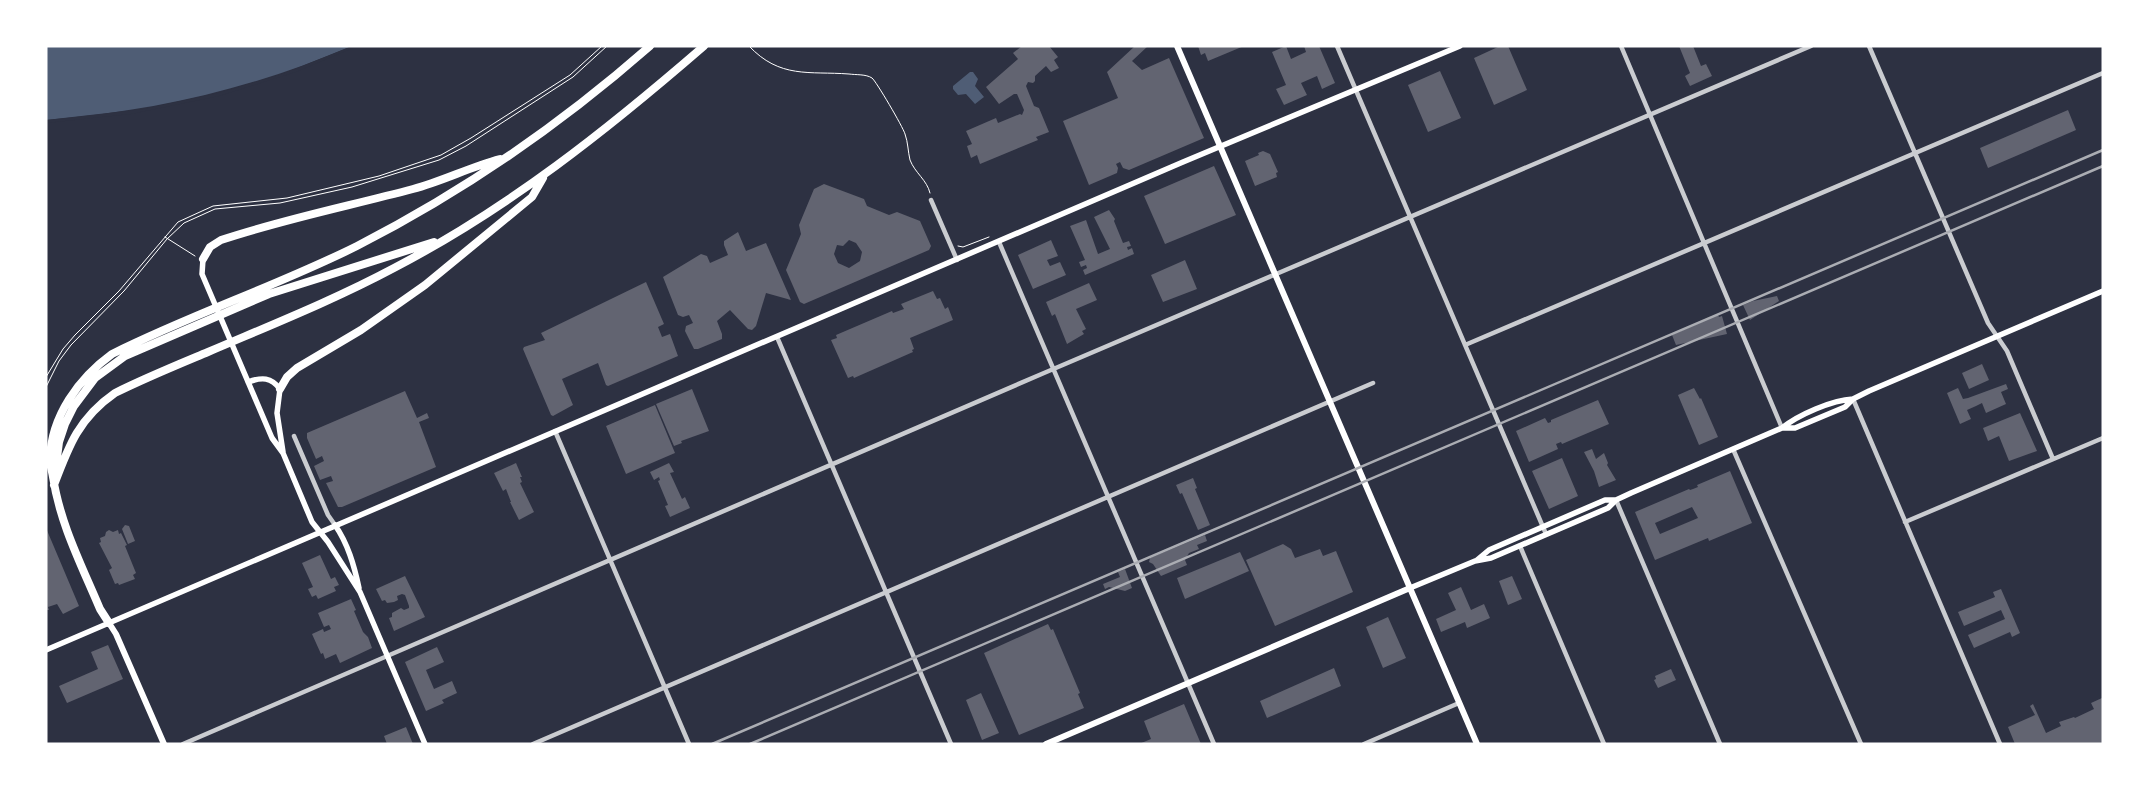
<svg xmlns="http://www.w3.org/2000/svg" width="2149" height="790" font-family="Raleway,sans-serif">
<rect width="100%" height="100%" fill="#2d3142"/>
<!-- water -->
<path fill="#4f5d75" d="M46 46H352C251 89 155 111 46 120Z
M970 72H973L978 79 975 86 984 97 975 104 966 94 958 95 953 89V86Z"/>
<!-- pier -->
<path fill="#2d3142" d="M352 46H354L353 48 296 72 219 96 131 114 46 123V120L143 109 218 93 282 74Z"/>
<!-- building -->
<path fill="#626471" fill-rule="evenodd" d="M1022 46H1049L1058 57 1054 60 1059 68 1051 72 1046 66 1035 76V81L1033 83 1028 82 1026 86 1034 106 1039 108 1049 132 1036 137 1038 140 980 164 977 155 971 158 967 146 972 144 966 131 996 118 998 123 1020 114 1022 115 1024 110 1017 94H1014L999 104 986 87 1018 59 1013 53Z
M1135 46H1148L1132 61 1142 70 1169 58 1204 138 1129 170 1123 168 1120 162 1116 164 1118 168 1117 173 1089 185 1063 121 1118 98 1107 72Z
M1198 46H1244L1208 61 1205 53 1201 55Z
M1286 46 1291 59 1306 52 1304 46H1319L1335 83 1322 89 1317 76 1301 83 1307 95 1284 105 1276 89 1286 85 1272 52Z
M1500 46H1508L1527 90 1494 105 1474 58Z
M1679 46H1693L1701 66 1706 64 1712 76 1690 86 1685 76 1690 73Z
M1440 71 1461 118 1428 132 1408 85Z
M2068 110 2076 130 1988 168 1980 148Z
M1263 151 1270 154 1278 172 1276 173 1277 177 1255 186 1245 161 1259 155 1258 153Z
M1214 166 1236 215 1165 244 1144 196Z
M824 184 864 199 867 206 889 215 897 212 920 221 931 246 929 250 804 304 800 302 786 270 801 234 799 225 814 189ZM849 240 856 243 862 252 860 261 849 268 838 263 834 254 837 245 843 246Z
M1109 210 1115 219 1114 221 1123 243 1129 241 1131 246 1127 247 1128 250 1132 248 1134 254 1085 275 1083 270 1087 268 1086 265 1081 267 1079 262 1085 260 1070 226 1086 220 1098 254 1110 249 1094 217Z
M738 232 746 251 766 243 791 300 766 293 756 326 752 330 748 329 730 310 717 321 722 334V339L698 349H694L685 331 686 326 693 323 689 315 683 317 678 315 663 277 701 254 707 256 710 263 728 255 724 245V241Z
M1051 240 1058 256 1047 260 1050 266 1060 262 1066 275 1033 289 1018 255Z
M1185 260 1197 289 1163 302 1151 275Z
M646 282 664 324 658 327 662 337 670 334 678 356 608 386 606 385 598 363 562 379 573 405 553 416 551 415 523 349 524 347 545 340 541 333Z
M1089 283 1097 300 1076 309 1086 329 1082 331 1084 334 1067 344 1055 314 1052 316 1046 302Z
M933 291 937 299 940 298 945 309 948 307 953 320 910 338 914 349 912 350 913 352 854 378 853 376 848 378 831 340 837 338 836 335 892 311 893 313 904 309 901 304Z
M1777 296 1779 301 1750 320 1743 305 1753 301Z
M1718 315 1719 317 1722 316 1727 334 1676 345 1672 335Z
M1982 364 1989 380 1969 389 1962 373Z
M2006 384 2008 389 2001 392 2006 404 1986 413 1982 403 1976 406 1967 410 1971 419 1960 424 1947 393 1958 388 1963 399 1968 398Z
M1694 388 1700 399 1701 398 1718 437 1699 445 1678 395Z
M692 389 709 431 681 441 682 443 674 446 656 404Z
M405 391 417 418 427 413 429 418 419 422 436 467 342 507H338L326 483 333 481 331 476 320 480 314 466 324 461 322 456 316 459 307 438V433Z
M1598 400 1609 424 1562 444 1561 442 1556 444 1558 449 1529 462 1516 431 1545 418 1548 423 1551 422V420Z
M655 405 675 453 626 474 606 426Z
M2020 413 2037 451 2009 461 1999 436 1988 441 1983 428Z
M1592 449 1596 459 1604 453 1608 463 1607 465 1616 480 1599 487 1594 471 1584 452Z
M1562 458 1578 496 1549 509 1532 471Z
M516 463 522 477H520L522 482 520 483 534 512 519 520 510 502H511L506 489 503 491 494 473Z
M669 463 674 472 670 473 682 499 685 497 690 508 670 517 665 506 668 505 658 481 660 480 659 477 654 480 650 472Z
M1730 471 1752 523 1709 541 1708 538 1655 560 1635 512 1689 489 1690 490 1693 489 1698 487 1697 485ZM1692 507 1698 518 1660 534 1655 523Z
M1193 478 1197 488 1195 489 1210 525 1198 530 1182 493 1180 494 1176 485Z
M125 525 129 526 135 541 128 544 122 529Z
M46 528 79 606 63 614 57 604 48 607 49 610H46Z
M109 530 113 532 118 530 119 534 121 533 127 545 125 546 136 573 133 575 135 579 119 585 118 583 115 584 109 570 112 568 99 543 101 542 100 538 105 536 106 532Z
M1205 535 1207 541 1197 545 1199 549 1189 553 1185 560 1187 565 1161 576 1153 564 1149 562 1150 558Z
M1283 544 1291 549 1295 558 1320 549 1323 556 1336 551 1353 592 1275 626 1246 560Z
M1240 552 1249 571 1185 599 1177 578Z
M320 555 331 579 335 577 339 585 334 587 336 591 318 599 316 595 312 597 308 589 313 587 302 563Z
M1125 569 1132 588 1125 591 1109 587 1105 589 1103 584 1120 577 1118 572Z
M405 576 425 617 394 631 389 618 392 617V613L401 608 404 610 409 608V606L405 595 402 594 397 596 398 600 394 602 387 603 385 600 382 601 376 589Z
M1512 576 1522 599 1508 605 1499 581Z
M1461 587 1471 610 1484 604 1490 618 1467 628 1465 622 1441 632 1436 619 1456 610 1448 593Z
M2001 589 2020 633 2012 637 2010 632 1974 648 1968 635 2005 619 2001 610 1964 626 1958 612 1995 597 1993 592Z
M351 599 356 610 354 611 363 632 368 637 372 648 340 663 336 654 325 659 323 653 321 654 312 634 323 629 324 632 331 629 329 625 324 627 318 613Z
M1388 617 1406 658 1383 668 1366 627Z
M1048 624 1051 630 1053 629 1080 693 1078 694 1084 708 1019 735 984 653Z
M108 645 123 679 67 703 59 686 98 669 91 652Z
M437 647 444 662 426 670 434 689 452 681 457 693 442 700 444 703 426 711 405 662Z
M1334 668 1341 686 1267 718 1260 701Z
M1671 669 1676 680 1658 688 1654 680 1656 679 1655 676Z
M981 693 999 733 982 740 966 700Z
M2102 698 2103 744H2015L2008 727 2035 715 2030 706 2033 704 2046 733 2061 726 2059 722 2074 717 2075 718 2094 709 2091 703Z
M1184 704 1201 744H1139L1151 739 1144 721Z
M406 727 413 744H387L384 736Z"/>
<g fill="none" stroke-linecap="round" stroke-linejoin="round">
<!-- path -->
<path stroke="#fff" stroke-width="1" d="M749 46C780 79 809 71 849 74 856 75 866 74 872 78 876 81 903 127 905 134 908 142 908 152 910 160 915 173 927 180 930 193
M165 237 195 256
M958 246 963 247 989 237
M46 377 63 349 75 335 119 291 178 222 213 206 287 198 379 176 441 155 471 138 570 75 602 46
M46 387 59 361 71 345 124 291 167 239 184 223 215 209 280 203 352 187 439 160 466 146 573 77 607 46"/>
<!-- minor -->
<path stroke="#caccd0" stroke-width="4.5" d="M1337 46 1546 534
M1621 46 1782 428
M1869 46 1988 323 2007 351 2053 459
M931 200 957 260
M999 242 1214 744
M777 337 951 744
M1465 345 2103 73
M1853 399 2000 744
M555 431 689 744
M294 436 328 515 335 525
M1733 449 1861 744
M1616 500 1720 744
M1905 522 2103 438
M1520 546 1604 744
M183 744 1044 373 1811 46
M533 744 1373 383
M1364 744 1459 703"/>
<!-- secondary -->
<path stroke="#fff" stroke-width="5.5" d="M203 259 202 274 272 438 283 453 312 522 328 542 360 592 425 744
M248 382C262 377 271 377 280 389L277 413 283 452
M1783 428H1795L1845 407 1853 399 1869 391 2103 291
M335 525C348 544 354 565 359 588
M1477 560 1489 550 1605 500H1616
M1410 588 1475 561 1491 558 1608 508 1616 500 1631 493 1782 428C1798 415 1832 400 1853 399
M46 650 1183 162 1460 46"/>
<!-- primary -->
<path stroke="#fff" stroke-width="6" d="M1177 46 1477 744
M109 623 116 634 164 744
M1046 744 1410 588"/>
<!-- motorway -->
<path stroke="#fff" stroke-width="8" d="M203 259 210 247 221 240C284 219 349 206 413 189 443 181 470 167 500 159
M280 389 287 377 297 368 361 330 425 285 532 197 543 178
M55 473 59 442 65 424 74 406 95 378 125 356 269 294 434 242
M54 485C69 445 79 418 115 393 145 378 177 365 208 352 271 325 334 300 394 268 509 208 607 130 704 46
M109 623 100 609C82 566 60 524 53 477 52 471 50 465 50 459 51 416 79 378 112 354 192 314 277 286 357 246 463 192 561 124 650 46"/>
<!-- rail -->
<path stroke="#abadb3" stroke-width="2.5" d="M712 744 2103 150
M750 744 2103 166"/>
</g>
<!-- border -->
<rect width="2149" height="790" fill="none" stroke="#ffffff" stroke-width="95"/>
</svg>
